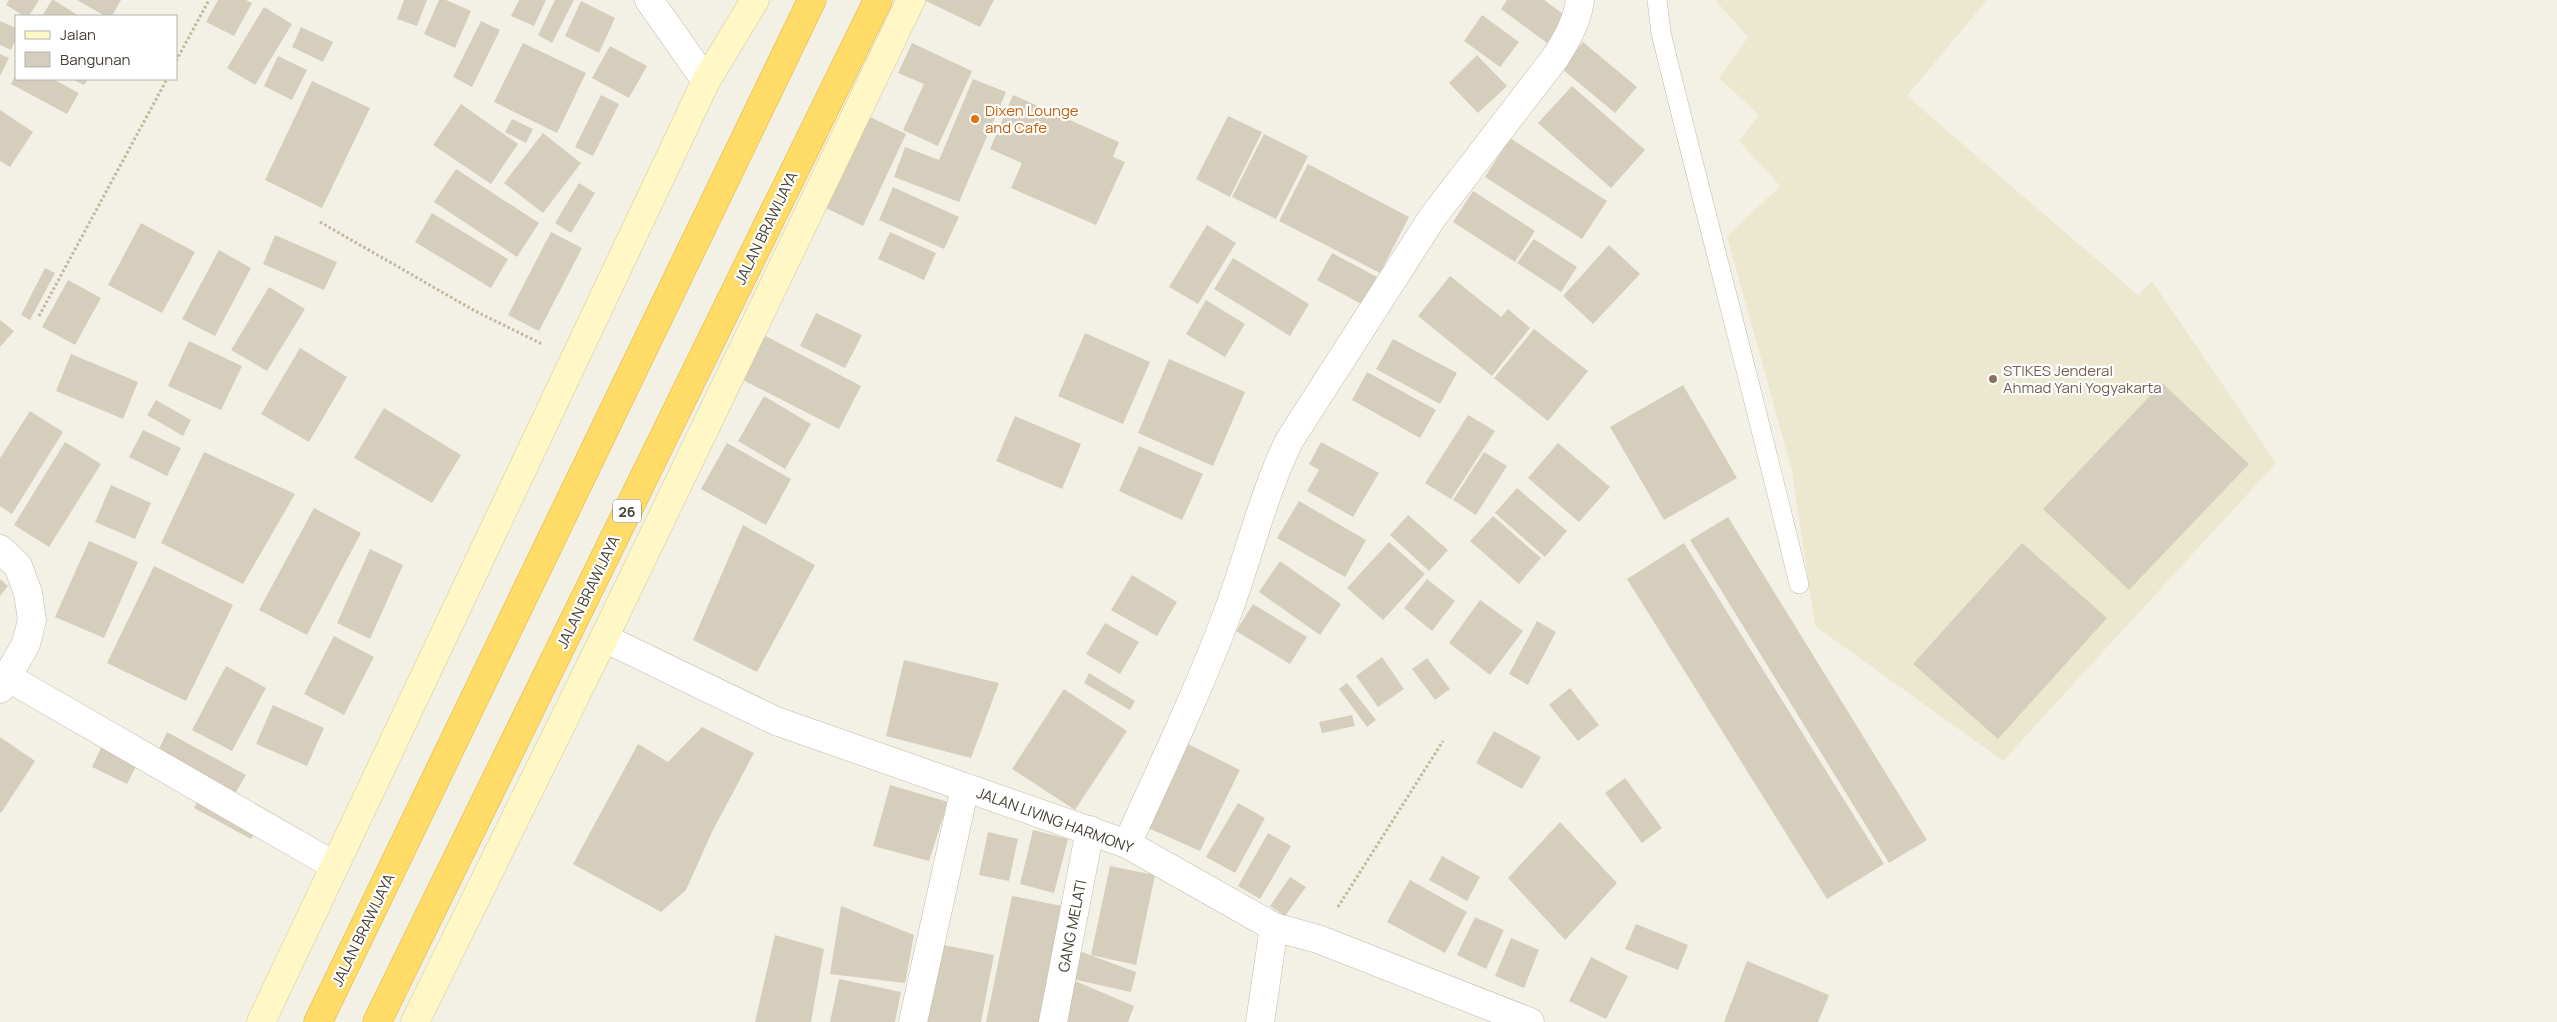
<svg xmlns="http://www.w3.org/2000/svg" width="2557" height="1022" font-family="Manrope,sans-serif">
<rect width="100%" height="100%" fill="#f3f1e6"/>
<!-- education -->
<path fill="#ece8d0" d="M1715 0H1987L1907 96 2138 295 2152 281 2276 463 2003 761 1815 626 1792 471 1727 236 1780 186 1739 141 1759 115 1719 78 1748 37Z"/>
<!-- building -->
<path fill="#d5cebc" d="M9 0H39L29 16H24L6 5Z
M52 0H54L79 16H42Z
M77 0H121L112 16H105Z
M218 0H246L252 3 234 36 206 22Z
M404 0H427L417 26 397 19Z
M439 0H446L471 11 455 48 424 34Z
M519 0H546L534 26 511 16Z
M555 0H574L552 43 538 35Z
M924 0H994L980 27Z
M1507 0H1544L1571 20 1551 46 1501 9Z
M581 1 615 18 599 53 565 36Z
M264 7 292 24 255 85 227 68Z
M1482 15 1519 42 1500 67 1464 41Z
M0 21 16 28V39L11 50 0 45Z
M481 21 500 30 472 87 453 77Z
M301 27 333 42 323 62 292 47Z
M1583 42 1637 87 1615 113 1561 68Z
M523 43 586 73 557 133 494 102Z
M912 43 972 71 938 146 903 130 924 84 898 73Z
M610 46 647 66 629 98 592 78Z
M0 54 9 58 0 76Z
M1477 55 1507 86 1478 113 1449 83Z
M278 56 307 70 292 100 264 86Z
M16 74V79H53L79 93 67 114 11 84Z
M72 79H88L84 85Z
M973 79 1006 92 959 202 894 177 905 147 939 160Z
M312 81 370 108 322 208 265 180Z
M1572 86 1645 150 1611 188 1538 123Z
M601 95 619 104 593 156 575 147Z
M1013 95 1119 142 1113 157 1125 162 1096 225 1011 188 1022 163 990 149Z
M461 104 518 144 491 184 433 145Z
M0 110 33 132 10 167 0 161Z
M1228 116 1262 132 1230 197 1196 179Z
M870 117 906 134 863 226 826 208Z
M512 119 533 129 526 143 505 132Z
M543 133 581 163 543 213 504 183Z
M1264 134 1308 156 1276 219 1232 197Z
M1510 138 1607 201 1582 239 1485 177Z
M1308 164 1409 217 1380 273 1279 221Z
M456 169 539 223 517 257 434 202Z
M579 183 595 193 571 233 555 223Z
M893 187 959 217 944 249 879 220Z
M1473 191 1535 231 1515 262 1453 222Z
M432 213 508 259 491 288 415 242Z
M141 223 195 252 162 313 108 285Z
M1207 225 1236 243 1198 304 1169 287Z
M551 232 582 248 539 331 508 315Z
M890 232 936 253 924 280 878 259Z
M275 235 337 262 324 290 263 264Z
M1534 239 1577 267 1561 292 1517 263Z
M1609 245 1640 274 1593 324 1563 296Z
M219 250 251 268 215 336 182 319Z
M1332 253 1377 277 1363 305 1317 280Z
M1233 258 1309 304 1290 336 1214 289Z
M45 268 55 273 30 320 21 315Z
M1450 276 1501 317 1508 309 1530 328 1492 376 1418 316Z
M68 280 101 298 75 345 42 327Z
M269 287 305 309 267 371 231 350Z
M1206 300 1245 324 1225 357 1186 334Z
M816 313 862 335 845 368 800 346Z
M0 320 14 331 0 347Z
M1534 329 1588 371 1548 421 1494 378Z
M758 332 861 386 839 429 735 376Z
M1085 333 1150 362 1123 424 1058 396Z
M1393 339 1457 373 1440 404 1376 369Z
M189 341 242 366 221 410 168 386Z
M300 348 347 377 309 442 261 414Z
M71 354 138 382 123 419 56 391Z
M1169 359 1245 392 1213 466 1138 433Z
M1367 372 1436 410 1420 438 1352 400Z
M2162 383 2249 464 2129 590 2043 509Z
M1683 385 1737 478 1664 520 1610 427Z
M764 396 811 424 785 469 738 441Z
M156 400 191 420 183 436 147 415Z
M384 408 461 455 432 503 354 458Z
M30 411 63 432 12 514 0 506V458Z
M1468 415 1495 431 1451 499 1425 483Z
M1015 416 1081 444 1062 489 996 461Z
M143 430 181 448 167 476 129 457Z
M65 442 101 464 49 547 14 525Z
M1321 442 1379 473 1353 517 1307 491 1319 470 1309 464Z
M727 443 791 479 766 525 701 489Z
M1558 443 1610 487 1579 522 1528 478Z
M1139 446 1203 474 1182 520 1119 491Z
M204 452 295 494 243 584 161 543Z
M1484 452 1507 466 1476 515 1453 500Z
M111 485 151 503 135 539 95 522Z
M1517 488 1567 531 1545 557 1495 513Z
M1299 501 1366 540 1345 577 1277 538Z
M314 508 361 533 307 635 259 610Z
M1408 515 1448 550 1429 571 1390 535Z
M1493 516 1541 558 1519 584 1470 541Z
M1728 517 1927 840 1889 863 1690 540Z
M743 525 815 565 757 672 693 640Z
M89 541 138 562 104 638 55 617Z
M1389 542 1425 574 1383 620 1347 588Z
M1684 543 1884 864 1827 899 1627 579Z
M2022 543 2107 618 1998 739 1913 664Z
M370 549 403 565 370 639 337 623Z
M1280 561 1341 604 1320 635 1259 592Z
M154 566 233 605 186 701 107 663Z
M1132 575 1177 602 1157 636 1111 610Z
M0 579 8 586 0 596Z
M1427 579 1455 601 1432 631 1404 608Z
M1480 600 1523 631 1490 675 1449 643Z
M1253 604 1307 637 1290 664 1236 631Z
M1537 621 1556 632 1528 685 1509 674Z
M1105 623 1139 642 1120 674 1086 654Z
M334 636 374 657 344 715 304 694Z
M1382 657 1404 689 1378 707 1356 676Z
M1427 658 1450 689 1435 700 1412 669Z
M904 660 999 683 971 758 886 736Z
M226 666 266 688 232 751 192 730Z
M1089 673 1135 701 1130 710 1084 683Z
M1347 683 1376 720 1367 727 1339 689Z
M1570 688 1599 725 1578 741 1549 705Z
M1064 689 1127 731 1075 810 1012 769Z
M273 705 324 728 307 766 256 744Z
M1352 715 1355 726 1322 733 1319 722Z
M702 727 754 753 712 832 686 890 661 912 573 864 638 744 668 762Z
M1494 731 1541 757 1522 789 1476 763Z
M167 732 246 775 233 797 156 755Z
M0 737 35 761 1 813 0 812Z
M104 741 140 758 127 784 92 767Z
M1188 744 1240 770 1200 851 1146 827Z
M1625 778 1662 828 1642 843 1605 793Z
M890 785 948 802 929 861 873 846Z
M201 796 258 827 251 839 194 808Z
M1238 803 1265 818 1235 873 1206 857Z
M1560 822 1617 883 1565 940 1508 878Z
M1033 830 1068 839 1054 893 1020 884Z
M988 832 1018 839 1009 881 979 875Z
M1268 833 1291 846 1260 899 1238 886Z
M1442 856 1480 877 1467 901 1429 880Z
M1110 866 1155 875 1136 965 1091 955Z
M1290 877 1306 887 1285 916 1270 906Z
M1410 880 1467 912 1445 953 1387 922Z
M1012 896 1067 907 1044 1022H986Z
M841 906 914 935 905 983 830 974Z
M1475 917 1504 930 1486 969 1457 955Z
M1636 924 1688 945 1678 970 1625 949Z
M775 935 824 949 811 1022H755Z
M1511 938 1539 950 1524 988 1495 976Z
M939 944 994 955 981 1022H923Z
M1079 951 1136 972 1131 992 1068 978Z
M1591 957 1628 976 1606 1019 1569 1001Z
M1747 961 1829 995 1818 1022H1724Z
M1068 978 1134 1006 1128 1022H1058Z
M839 979 901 992 895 1022H830Z"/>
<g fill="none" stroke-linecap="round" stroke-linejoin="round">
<!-- lane casing -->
<g stroke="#bfbaa9" stroke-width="20">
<path id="lane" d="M1657 0 1661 33C1706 217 1755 400 1799 584"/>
</g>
<!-- street casing -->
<g stroke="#bfbaa9" stroke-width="29">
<path id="street" d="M649 0 706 81
M0 549 18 566 28 593 32 620 26 644 0 689
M604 638 776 721 1127 844 1274 927 1318 939 1530 1022
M7 677 335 866
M1127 844C1161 769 1197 694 1226 617 1248 559 1262 497 1289 441L1432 218 1555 58C1567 39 1577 22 1580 0
M913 1022 965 787
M1053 1022 1090 830
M1260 1022 1274 927"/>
</g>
<!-- secondary casing -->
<g stroke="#d4ca96" stroke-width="29">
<path id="secondary" d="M261 1022 706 81 755 0
M415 1022 604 638 911 0"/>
</g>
<!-- highway casing -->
<g stroke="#deb236" stroke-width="29">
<path id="highway" d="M318 1022 812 0
M377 1022 878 0"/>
</g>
<!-- path -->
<path stroke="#c1b79a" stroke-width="3" stroke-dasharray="2.5 2.5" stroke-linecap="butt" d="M176 61 209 0
M320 222 475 311 542 344
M39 316 167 79
M1338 907 1443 741"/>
<!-- lane -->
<use href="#lane" stroke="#fff" stroke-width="19"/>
<!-- street -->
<use href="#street" stroke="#fff" stroke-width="28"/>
<!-- secondary -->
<use href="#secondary" stroke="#fff7c5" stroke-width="28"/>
<!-- highway -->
<use href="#highway" stroke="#fedc67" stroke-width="28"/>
</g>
<!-- markers -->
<circle fill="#e8710a" stroke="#fff" stroke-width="2" cx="975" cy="119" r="5"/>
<circle fill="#8d6e63" stroke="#fff" stroke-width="2" cx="1993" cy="379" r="5"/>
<g text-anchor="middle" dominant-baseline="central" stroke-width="4.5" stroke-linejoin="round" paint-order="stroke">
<!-- shield labels -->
<rect fill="#fff" stroke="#7e7a72" stroke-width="1" x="613" y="499.5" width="28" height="23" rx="4"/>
<g font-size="14" font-weight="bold" fill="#464135">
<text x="627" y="511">26</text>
</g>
<!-- food labels -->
<g font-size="15" fill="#c56008" stroke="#fff" text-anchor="start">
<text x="985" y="110">Dixen Lounge<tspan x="985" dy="17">and Cafe</tspan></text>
</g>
<!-- street labels -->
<g font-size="15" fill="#464135" stroke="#fff">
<text transform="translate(766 228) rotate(-64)">JALAN BRAWIJAYA</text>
<text transform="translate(588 592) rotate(-64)">JALAN BRAWIJAYA</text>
<text transform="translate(1055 820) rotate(20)">JALAN LIVING HARMONY</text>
<text transform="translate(1072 926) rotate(-79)">GANG MELATI</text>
<text transform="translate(363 930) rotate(-64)">JALAN BRAWIJAYA</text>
</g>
<!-- education labels -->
<g font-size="15" fill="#785e54" stroke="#fff" text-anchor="start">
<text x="2003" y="370">STIKES Jenderal<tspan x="2003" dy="17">Ahmad Yani Yogyakarta</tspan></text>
</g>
</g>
<!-- legend -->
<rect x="15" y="15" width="162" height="65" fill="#ffffff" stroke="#b5b3ae"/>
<rect x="25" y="31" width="25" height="8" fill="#fff7c5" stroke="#b5b3ae"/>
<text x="60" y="40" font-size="15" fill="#464135">Jalan</text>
<rect x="25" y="52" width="25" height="15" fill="#d5cebc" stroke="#b5b3ae"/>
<text x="60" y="65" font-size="15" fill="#464135">Bangunan</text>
</svg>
